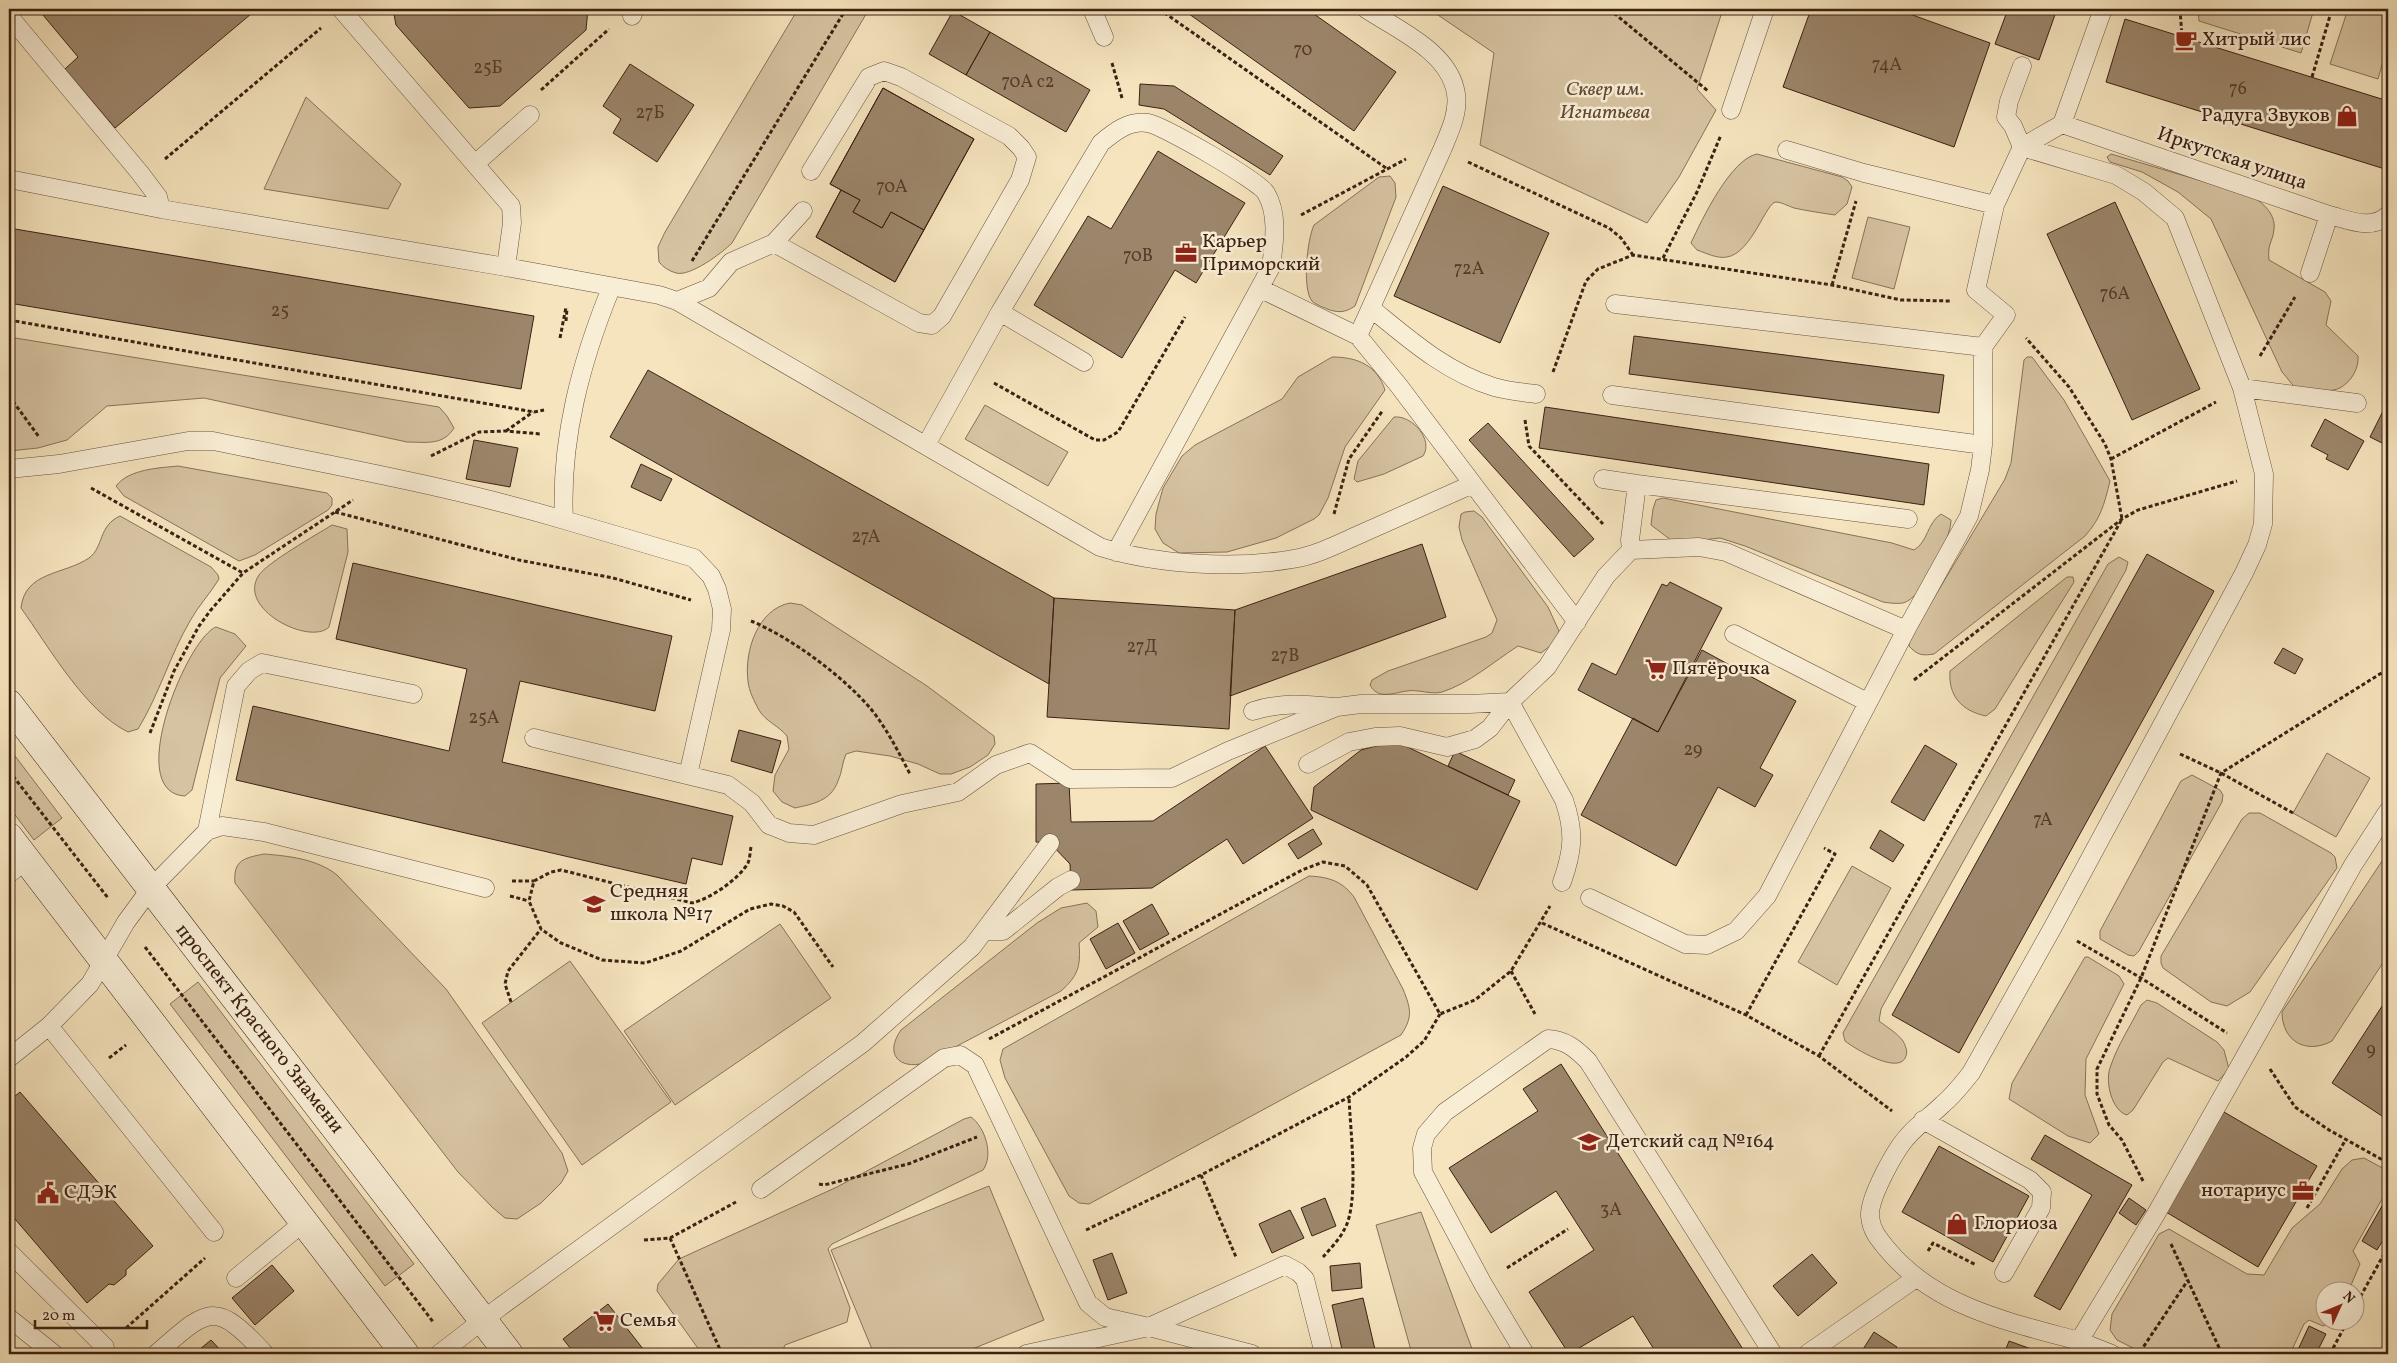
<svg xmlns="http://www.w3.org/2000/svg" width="2397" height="1363" font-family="Vollkorn,serif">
<rect width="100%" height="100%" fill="#f5e4be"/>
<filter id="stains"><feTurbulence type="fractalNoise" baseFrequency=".004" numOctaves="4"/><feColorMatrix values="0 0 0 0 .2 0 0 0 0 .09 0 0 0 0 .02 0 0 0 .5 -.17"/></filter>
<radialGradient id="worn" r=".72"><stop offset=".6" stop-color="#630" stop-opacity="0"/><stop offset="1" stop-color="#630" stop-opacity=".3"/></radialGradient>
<!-- green -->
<path fill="#d6c3a1" stroke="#89725a" d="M798 9H869L732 243C722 253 690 277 676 273 669 271 663 267 659 262L658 247 665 232Z
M1429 9H1723L1697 89 1716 110 1679 177 1647 223 1480 145 1494 53Z
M2198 9H2314L2301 53 2199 21Z
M2348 9H2367L2388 16V44L2378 79 2330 64Z
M306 97 401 184 388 209 264 189Z
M1757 154 1842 177 1848 181 1852 187 1847 204 1835 215C1822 213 1808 211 1794 208 1788 206 1781 202 1776 202 1766 202 1752 253 1727 257 1717 259 1706 253 1697 250L1691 243C1702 219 1731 159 1757 154Z
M2111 154 2249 195C2261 201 2276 213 2274 229 2273 242 2267 243 2269 260L2325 292 2331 301 2326 325 2358 356C2359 368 2352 381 2340 388 2333 392 2306 392 2298 389 2292 386 2287 377 2282 372L2211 219 2178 192 2142 172 2110 162 2107 157Z
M1390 176 1395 183 1396 197 1355 306C1346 312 1340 313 1330 310 1325 308 1316 305 1312 301 1302 289 1307 240 1314 225L1379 177Z
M1868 217 1910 227 1894 289 1852 278Z
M9 337 439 407 447 416 454 428C443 446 426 442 407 442L204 398 107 406 67 440 38 448 9 451Z
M1332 357C1357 357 1377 365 1385 390L1345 447 1328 498 1319 515 1314 519 1276 538 1227 552 1179 553 1163 543 1155 529 1156 514 1163 488 1182 456 1195 445 1282 399 1298 377Z
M2027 357H2032L2064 400 2110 481C2104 505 2101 518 2085 536L1934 654C1922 656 1917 655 1909 646L1910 638 2005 479 2011 463 2024 360Z
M985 405 1068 452 1048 486 965 439Z
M1394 417C1412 415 1434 440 1423 456L1384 474 1357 482 1354 479 1358 461Z
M178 466 327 493 332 498V505L328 510 255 555 239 561 124 496 116 486C129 469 159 468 178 466Z
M1663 498 1892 543 1914 550C1928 542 1927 523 1941 514L1951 520C1951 539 1922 599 1903 603 1897 604 1889 603 1883 602L1745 546 1720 538 1675 543 1651 525 1653 509 1656 500Z
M1474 511 1482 517 1548 607 1559 631 1554 643 1541 653 1518 646C1493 662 1470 683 1442 692 1431 695 1418 689 1407 691 1393 693 1378 700 1370 685L1372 680 1388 671 1486 637 1492 633 1497 620 1462 540 1459 527 1461 514 1465 512Z
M120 516 211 567 218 575 219 579C210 594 198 606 190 621 170 655 159 695 138 729L128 732C85 711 49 647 21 608 25 571 64 575 89 558 104 547 98 526 120 516Z
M332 525 347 529 348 552 329 627C310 646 236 609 259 575 268 562 316 535 332 525Z
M2119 557 2128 562 2126 570 1881 1009 1879 1021C1887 1027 1897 1033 1903 1041 1905 1045 1908 1051 1906 1056 1900 1076 1855 1049 1845 1041L1843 1033 2108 564Z
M2067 577H2073L2074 582 1995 709 1986 716C1962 711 1948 696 1950 671Z
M790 603 802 605 927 686 994 736 995 744 988 755 970 767 951 774H940L918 764 890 756 856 751 846 754C842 763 842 773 838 781 831 801 813 804 795 808L782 802 773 791 775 775 789 749 787 736C779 726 765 721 759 710 754 701 749 691 748 681 744 651 758 609 790 603Z
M216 627 235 634 246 646 220 678 192 790 185 796C123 793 187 638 216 627Z
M9 748 62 818 34 840 9 807Z
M2327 753 2370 778 2336 837 2293 813Z
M2192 775 2220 790 2223 795 2222 802 2139 951 2134 956 2128 955 2100 939V931L2181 781Z
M2249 813H2260L2331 853 2335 857 2337 868 2250 992 2227 1006 2211 1002 2163 968 2161 963V956L2242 819Z
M2388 852V955L2332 1041C2306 1055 2282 1041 2282 1012Z
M264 854C289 856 317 859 337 875L446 989 562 1153 568 1171 561 1183 541 1203 517 1219 505 1218 493 1208 458 1172 235 883C233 860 244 858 264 854Z
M1852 866 1891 888 1837 985 1798 962Z
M1309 876C1329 877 1342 881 1354 897L1403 989C1411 1009 1413 1017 1401 1035L1089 1204 1079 1203 1069 1196 1005 1078 1000 1060 1003 1049Z
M1087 903 1096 911 1098 927 1079 943C1081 966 1078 976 1061 991L925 1063C899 1070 884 1054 901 1030L1037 923 1061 908Z
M780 924 831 998 675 1105 624 1031Z
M2085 957H2088L2119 976 2124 984 2086 1059 2085 1095 2099 1134 2090 1143 2068 1136 2009 1099 2012 1083Z
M570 961 671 1102 582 1165 482 1023Z
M198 982 414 1264 385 1286 170 1004Z
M2147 1000 2157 1003 2217 1042 2224 1050 2229 1069 2218 1081 2168 1058 2163 1062 2133 1110 2127 1115C2112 1111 2105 1082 2110 1068 2117 1046 2131 1025 2141 1005Z
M971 1117C985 1127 994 1155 983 1170L832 1244 828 1249 850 1308 847 1322 785 1345 781 1354H702L657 1291 658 1284 679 1259 837 1187 964 1119Z
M2364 1158 2388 1171V1196L2382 1199 2353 1251 2360 1264 2349 1290H2324V1320L2334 1321 2323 1326 2309 1320 2304 1324 2290 1354H2145L2117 1340 2110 1330 2112 1314 2159 1234 2169 1229 2247 1274 2264 1275 2292 1228 2320 1204 2342 1169 2352 1160Z
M989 1186 1044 1320 960 1354H874L831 1250Z
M1421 1212 1474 1354H1412L1376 1225Z"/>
<!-- building -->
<path fill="#9c866b" stroke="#3c2012" d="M38 9H257L115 128 65 69 78 57Z
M393 9H588L586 30 500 106 469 108 396 25Z
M1182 9H1307L1396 72 1354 131Z
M1811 9H1896L1990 43 1954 147 1783 87Z
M2008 9H2057L2039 60 1995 44Z
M953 11 990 32 966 75 929 54Z
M2125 19 2388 101V170L2106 82Z
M990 32 1090 90 1066 132 966 75Z
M630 64 694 105 657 162 613 133 621 119 603 106Z
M1140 84 1174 86 1283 156 1270 175 1164 109 1139 105Z
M883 88 974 139 895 282 816 237 841 190 830 184Z
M883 88 974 139 924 230 891 212 882 228 853 212 860 200 830 184Z
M1158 151 1245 203 1196 283 1175 270 1122 358 1034 305 1088 216 1111 229Z
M1443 186 1549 233 1500 343 1394 296Z
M841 190 860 200 853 212 882 228 891 212 924 230 895 282 816 237Z
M2115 202 2200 389 2132 420 2047 234Z
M9 228 534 316 521 389 9 303Z
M2388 241V255L2382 251Z
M1634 336 1944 375 1939 413 1629 374Z
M648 370 1054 598 1049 684 610 437Z
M2388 401V446L2370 437Z
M1545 407 1929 464 1924 505 1539 448Z
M2325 419 2364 441 2348 470 2326 459 2328 455 2311 446Z
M1488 423 1594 539 1574 557 1469 440Z
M474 440 518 448 510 487 466 479Z
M641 464 672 479 661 501 631 487Z
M1422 544 1446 617 1230 696 1235 610Z
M2147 554 2214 591 1959 1053 1892 1015Z
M353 563 672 636 655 711 520 681 502 762 733 816 722 865 692 858 686 884 236 780 253 706 449 751 467 669 336 639Z
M1670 582 1722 608 1658 732 1578 690 1592 663 1616 675 1662 584 1667 586Z
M1054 598 1235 610 1229 729 1047 717Z
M2283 648 2303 659 2295 674 2274 663Z
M1702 650 1796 701 1760 768 1773 775 1755 807 1718 787 1676 866 1581 815 1633 718 1658 732Z
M739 730 781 741 772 773 731 761Z
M1395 741 1520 801 1477 890 1311 810 1314 787 1361 750Z
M1925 745 1957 764 1924 821 1891 802Z
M1265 746 1313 818 1243 864 1227 839 1152 888 1071 890 1070 864 1050 843 1036 842V784L1069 783 1071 822 1153 821Z
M1455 751 1515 780 1508 795 1448 766Z
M1313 829 1322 844 1298 859 1288 844Z
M1880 830 1904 845 1893 862 1870 848Z
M1152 904 1169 934 1140 950 1123 921Z
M1118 923 1135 953 1106 969 1090 939Z
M2388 997V1120L2332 1083Z
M1561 1064 1746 1354H1657L1633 1316 1569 1354 1529 1292 1594 1250 1556 1191 1491 1233 1449 1168 1538 1111 1523 1089Z
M20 1092 153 1246 126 1270V1275L114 1285 109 1284 87 1303 9 1212V1101Z
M2224 1112 2317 1166 2258 1267 2166 1212Z
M2045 1135 2132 1185 2060 1310 2034 1296 2092 1195 2031 1159Z
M1939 1146 2029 1196 1993 1262 1902 1212Z
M1325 1198 1336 1226 1312 1236 1301 1208Z
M2129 1198 2146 1210 2136 1225 2119 1213Z
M2386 1199 2388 1201V1232L2377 1250 2362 1241Z
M1290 1210 1304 1238 1272 1253 1259 1224Z
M1112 1253 1127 1293 1108 1300 1093 1260Z
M1812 1254 1837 1283 1798 1316 1773 1286Z
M1360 1263 1362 1288 1332 1291 1330 1266Z
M272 1265 294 1291 255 1325 232 1298Z
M1363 1298 1376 1354H1343L1332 1305Z
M608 1304 647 1354H575L563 1339Z
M2309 1326 2326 1334 2316 1354H2296Z
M1874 1332 1897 1347 1892 1354H1860Z
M211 1340 224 1354H194Z
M2009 1341 2045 1354H2004Z"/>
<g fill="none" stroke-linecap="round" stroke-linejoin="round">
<!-- lane casing -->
<g stroke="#6a513d" stroke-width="19">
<path id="lane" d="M341 9 511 206 512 223 506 267
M1092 9 1104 37
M1366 9C1398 30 1450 52 1456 94 1459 113 1449 133 1442 150L1358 336 1399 386 1577 622
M9 16 140 173 158 197 161 209
M632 16 635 9
M2022 66 2009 101 2006 117 2013 126 2022 147 2116 175 2144 192 2175 218 2242 388 2264 474 2263 524 2257 545 2244 573 2053 927 1971 1073C1962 1084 1954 1095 1943 1104 1928 1119 1912 1128 1900 1146 1890 1161 1869 1199 1870 1216 1871 1230 1878 1238 1887 1249 1935 1307 2009 1322 2079 1341
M1731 110 1765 9
M2062 124 2329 215C2349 220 2371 231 2388 215
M1787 150 1864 173 1995 205
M475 164 530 115
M9 179 161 209 506 267 659 295 677 301 1100 547C1157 565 1235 569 1293 559 1318 555 1342 542 1365 532 1401 516 1437 500 1473 484
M774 243 919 323 932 325 942 316 1020 180 1027 157 1021 148 1009 136 901 77 884 71 869 77 811 171
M2310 273 2329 215
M1261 289 1358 336
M677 301 709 288 731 262 774 243 803 211
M1615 304 1983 347
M1372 309C1410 340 1446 372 1494 387 1507 391 1522 392 1536 394
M1000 312 1084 362
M2242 388 2357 403
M1612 395 1983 445
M926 445 1000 312 1101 143C1114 132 1129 120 1148 123 1164 126 1259 181 1266 193 1279 215 1274 243 1271 267L1116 552
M9 469 59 464 188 441H213C330 465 449 486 564 520 560 439 581 362 611 288
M1603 479 1637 484
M564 520 694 558 711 576 717 589 722 609 721 630 688 775
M1631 550 1630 540 1637 484 1908 519
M1734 634 1867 702
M1510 702 1564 800C1575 832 1573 851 1562 882
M1253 711C1282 702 1304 704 1334 707
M534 738 728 785 752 803 769 825 789 833 814 835 902 804 958 792 996 765 1030 753 1070 779 1172 778 1228 751 1337 707 1361 704H1469L1510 702
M1308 764 1349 742 1375 737 1400 736 1447 747 1475 739 1490 728 1510 702 1547 667 1606 576 1631 550 1699 547 1726 552 1906 630 1969 516 1980 470 1983 445V347L2006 315 1976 290 1995 205 2022 147 2062 124 2103 9
M207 831 236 686 249 671 262 663 413 694
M9 874 26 860
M1590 898 1685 944 1707 945 1736 931 1767 896 1906 630
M986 931H1003L1058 887 1071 880
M9 1058 49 1026
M1923 1120 2030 1180 2042 1192 2041 1208 2004 1273
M761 1189 944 1058 960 1055 975 1065 1088 1303 1105 1317 1149 1327 1285 1265 1298 1272 1305 1279 1324 1354
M214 1232 49 1026 90 984 126 922 151 888 207 831 222 826 264 832 485 888
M9 1252 105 1347
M236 1278 304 1222
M9 1318 54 1354
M156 1354C208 1309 214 1298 265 1354
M439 1354 500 1307 863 1043 972 947 1050 843
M1026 1354 1149 1327 1252 1354
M1525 1354 1483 1284 1423 1172 1422 1148 1426 1134 1445 1112 1548 1039C1566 1040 1576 1049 1588 1061L1773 1354
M1807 1354 1916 1278
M2112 1354 2079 1341 2156 1214 2353 865 2388 811"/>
</g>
<!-- secondary casing -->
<g stroke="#3c2012" stroke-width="29">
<path id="secondary" d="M9 704 509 1354
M9 837 405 1354"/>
</g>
<!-- path -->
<path stroke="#3c2012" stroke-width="3" stroke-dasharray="4 2.5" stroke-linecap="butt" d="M1159 9 1386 168
M1609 9 1708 91
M2180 9 2182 37
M1112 63 1122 98
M2312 77 2332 9
M541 90 609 29
M2387 100 2388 98
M165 159 321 28
M1468 162 1609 228 1621 238 1633 255
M1301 215 1406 159
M1663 258 1697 192 1721 135
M692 261 846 9
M1832 285 1856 201
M9 320 534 412 544 410
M566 321 567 308
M560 338 566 307
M2260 356 2295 297
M1553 372 1586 281 1598 269 1633 255 1832 285 1901 300 1951 301
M994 383 1095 440H1104L1118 432 1185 317
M9 396 39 437
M1525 420 1529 446 1603 524
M506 431 533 412
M431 456 479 432 506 431 541 434
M2111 459 2216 402
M91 488 243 573
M335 512 519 560 613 578 691 600
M1334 514 1349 459 1383 410
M751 621C790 637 843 676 871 709 887 729 898 751 910 774
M9 664 13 671
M1914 680 2122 519 2138 510 2237 481
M150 733 174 671 199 626 210 611 243 573 353 500
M2180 754 2221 773 2293 813
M9 771 108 898
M751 847C750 852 750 858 748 863 739 879 710 899 692 903L561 870 551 872 534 881 529 901 541 929 561 943 602 960 645 963 681 951 750 909 771 904 783 906 794 912 833 967
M512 881H534
M510 896 529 901
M1542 923 1746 1015 1819 1056 1892 1111
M2077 941 2141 978 2227 1033
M145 947 434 1323
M1511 971 1535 1014
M511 1002 505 984 508 971 541 929
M1746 1015 1835 854 1824 848
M989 1039 1302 870 1323 862 1345 866 1367 885 1440 1014 1475 1000 1511 971 1550 906
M1819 1056 2122 519 2111 459 2105 444 2069 387 2026 338
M109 1058 126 1045
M2270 1069 2295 1107 2329 1130 2388 1163
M1201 1175 1236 1257
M2143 1181 2122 1140 2109 1125 2097 1094V1069L2141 978 2221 773 2388 669
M819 1184 824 1185 908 1164 977 1137
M2307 1208 2346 1139
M1086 1230 1201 1175 1349 1097 1406 1057 1424 1041 1440 1014
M670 1238 722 1354
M644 1240 670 1238 736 1202
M2171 1244 2222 1354
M1928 1251 1933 1243 1976 1265
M1323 1257C1330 1249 1339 1240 1344 1230 1360 1204 1350 1128 1349 1097
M1507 1268 1568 1229
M2354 1308 2388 1247
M126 1328 205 1258
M2140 1352 2188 1280
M2330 1354 2348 1320"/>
<!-- lane -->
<use href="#lane" stroke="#f8edd5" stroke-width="18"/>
<!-- secondary -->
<use href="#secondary" stroke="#f8edd5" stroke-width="28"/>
</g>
<!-- icons -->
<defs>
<g id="cafe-bare" transform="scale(1.725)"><path d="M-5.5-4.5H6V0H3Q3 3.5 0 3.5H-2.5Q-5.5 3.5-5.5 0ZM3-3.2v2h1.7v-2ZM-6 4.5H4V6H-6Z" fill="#8f2418" stroke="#f8edd5" stroke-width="2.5" paint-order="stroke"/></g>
<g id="shop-bare" transform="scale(1.725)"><path d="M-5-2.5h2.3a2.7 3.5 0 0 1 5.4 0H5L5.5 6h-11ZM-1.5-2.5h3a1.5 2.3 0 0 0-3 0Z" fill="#8f2418" stroke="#f8edd5" stroke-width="2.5" paint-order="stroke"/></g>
<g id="office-bare" transform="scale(1.725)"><path d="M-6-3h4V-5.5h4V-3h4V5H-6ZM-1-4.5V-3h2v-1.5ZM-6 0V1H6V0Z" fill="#8f2418" stroke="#f8edd5" stroke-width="2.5" paint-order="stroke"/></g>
<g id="supermarket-bare" transform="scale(1.725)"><path d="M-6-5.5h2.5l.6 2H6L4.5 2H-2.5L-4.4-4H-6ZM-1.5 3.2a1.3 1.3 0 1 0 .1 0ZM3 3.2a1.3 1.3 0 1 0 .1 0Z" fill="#8f2418" stroke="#f8edd5" stroke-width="2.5" paint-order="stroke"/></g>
<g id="school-bare" transform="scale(1.725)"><path d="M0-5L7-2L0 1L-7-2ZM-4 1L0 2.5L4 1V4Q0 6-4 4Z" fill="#8f2418" stroke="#f8edd5" stroke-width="2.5" paint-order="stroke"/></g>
<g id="civic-bare" transform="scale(1.725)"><path d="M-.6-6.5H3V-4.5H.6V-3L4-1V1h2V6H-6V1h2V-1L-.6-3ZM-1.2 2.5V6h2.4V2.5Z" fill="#8f2418" stroke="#f8edd5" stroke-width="2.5" paint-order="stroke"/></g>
</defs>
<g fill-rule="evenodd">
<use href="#cafe-bare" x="2186" y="40"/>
<use href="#shop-bare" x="2347" y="116"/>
<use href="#office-bare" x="1186" y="253"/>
<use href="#supermarket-bare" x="1656" y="669"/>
<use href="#school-bare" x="594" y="904"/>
<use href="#school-bare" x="1589" y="1142"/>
<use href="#office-bare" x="2303" y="1191"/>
<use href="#civic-bare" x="48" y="1193"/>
<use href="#shop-bare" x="1957" y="1224"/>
<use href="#supermarket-bare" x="604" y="1321"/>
</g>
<g text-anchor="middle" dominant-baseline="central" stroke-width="5" stroke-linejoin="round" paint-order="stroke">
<!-- number labels -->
<g font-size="18" fill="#543a28">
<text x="1303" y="50">70</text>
<text x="1887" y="65">74А</text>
<text x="488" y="68">25Б</text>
<text x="1028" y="82">70А с2</text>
<text x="2238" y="89">76</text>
<text x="650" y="113">27Б</text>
<text x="892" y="187">70А</text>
<text x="1138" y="256">70В</text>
<text x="1469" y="269">72А</text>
<text x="2115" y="294">76А</text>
<text x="280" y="311">25</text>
<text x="866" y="537">27А</text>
<text x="1142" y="647">27Д</text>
<text x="1285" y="656">27В</text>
<text x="484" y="718">25А</text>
<text x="1693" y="750">29</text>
<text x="2043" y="820">7А</text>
<text x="2371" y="1050">9</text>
<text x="1611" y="1210">3А</text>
</g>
<!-- poi labels -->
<g font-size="20" fill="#3c2012" stroke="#f8edd5" text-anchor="start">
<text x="2202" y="40">Хитрый лис</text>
<text x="2330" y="116" text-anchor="end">Радуга Звуков</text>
<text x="1202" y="242">Карьер<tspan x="1202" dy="23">Приморский</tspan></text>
<text x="1672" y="669">Пятёрочка</text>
<text x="610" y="892">Средняя<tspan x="610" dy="23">школа №17</tspan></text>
<text x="1606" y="1142">Детский сад №164</text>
<text x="2286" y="1191" text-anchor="end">нотариус</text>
<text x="64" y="1193">СДЭК</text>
<text x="1974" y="1224">Глориоза</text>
<text x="620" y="1321">Семья</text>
</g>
<!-- park labels -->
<g font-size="20" font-style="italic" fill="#624936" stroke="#f8edd5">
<text x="1605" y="90">Cквер им.<tspan x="1605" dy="23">Игнатьева</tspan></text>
</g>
<!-- street labels -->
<g font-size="20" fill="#3c2012" stroke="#f8edd5">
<text transform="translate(2232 159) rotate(19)">Иркутская улица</text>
<text transform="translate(259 1029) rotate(52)">проспект Красного Знамени</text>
</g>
</g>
<!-- margin -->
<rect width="2397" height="1363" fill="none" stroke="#f5e4be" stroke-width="30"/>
<rect x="10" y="10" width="2377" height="1343" fill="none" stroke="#3c2012" stroke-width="2.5"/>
<rect x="15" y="15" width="2367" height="1333" fill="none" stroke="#3c2012"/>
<!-- north arrow -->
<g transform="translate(2340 1306) rotate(46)"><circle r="24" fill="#f8edd5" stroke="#ad9b87"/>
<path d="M0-4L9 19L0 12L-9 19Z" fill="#8f2418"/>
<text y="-8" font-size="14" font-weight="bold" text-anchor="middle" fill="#3c2012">N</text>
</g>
<!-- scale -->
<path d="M35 1320v8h112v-8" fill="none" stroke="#3c2012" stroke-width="2.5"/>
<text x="42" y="1320" font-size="15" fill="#3c2012" stroke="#f8edd5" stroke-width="4" paint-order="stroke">20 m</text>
<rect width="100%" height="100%" filter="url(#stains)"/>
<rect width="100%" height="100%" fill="url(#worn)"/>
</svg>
